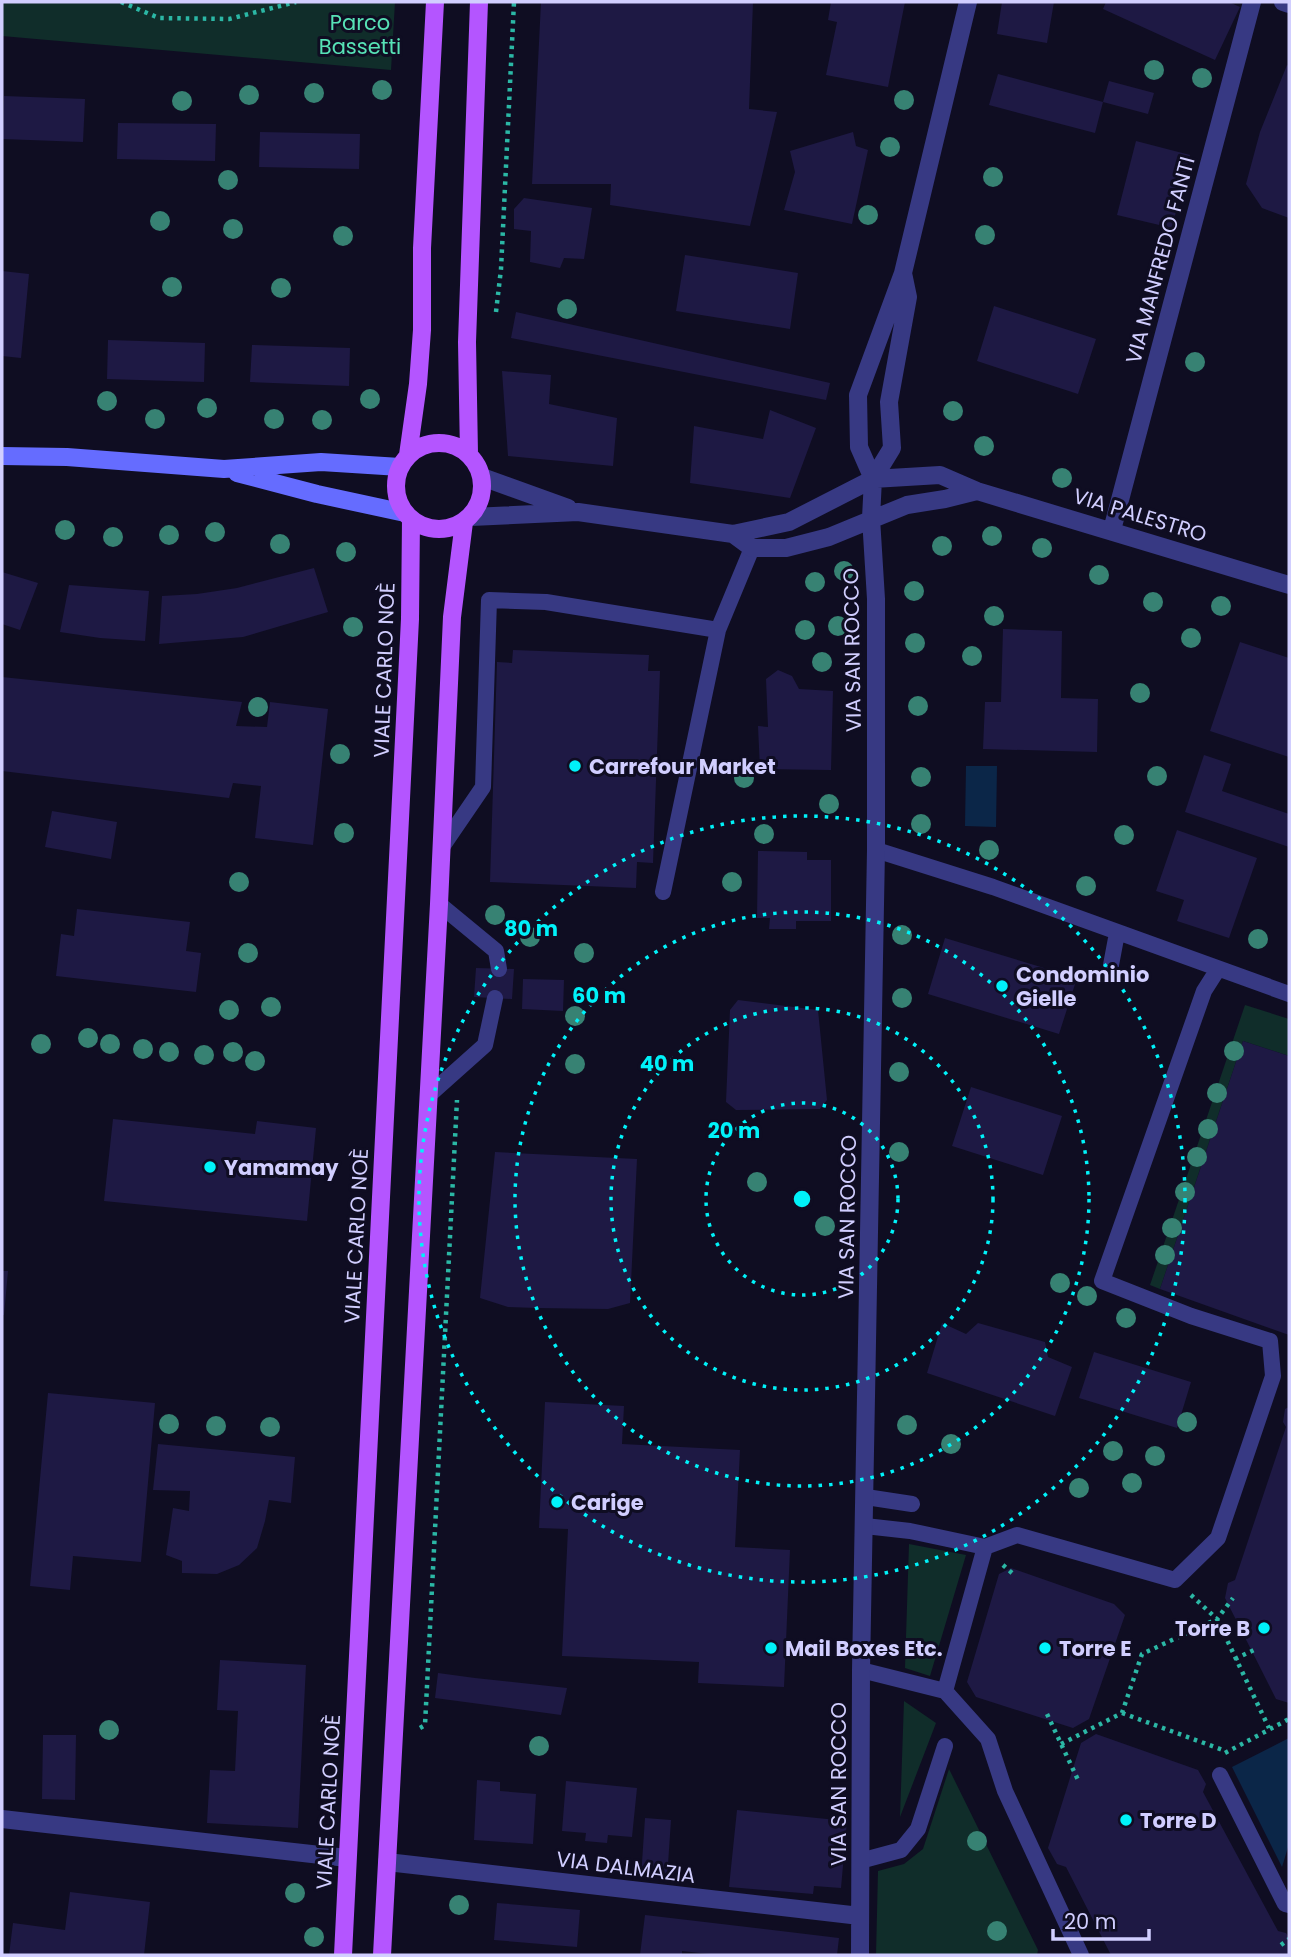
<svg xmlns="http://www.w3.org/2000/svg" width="1291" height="1957" font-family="Poppins,sans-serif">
<rect width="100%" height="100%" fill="#0f0d22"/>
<!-- green -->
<path fill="#102d2a" d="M2 2H395L391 70 2 36Z
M1245 1005 1289 1019V1056L1243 1041 1160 1289 1150 1285Z
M909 1544 966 1555 930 1676 905 1668Z
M904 1701 936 1723 900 1817Z
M949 1769 1038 1950 1037 1955H876L878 1871 904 1864 923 1849Z"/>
<!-- water -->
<path fill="#0b2648" d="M966 766H997L996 827 965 826Z
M1289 1738V1844L1282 1867 1232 1767Z"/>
<!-- building -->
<path fill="#1e1944" d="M541 2H753L749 109 777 112 750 226 610 205 611 184H532Z
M831 2H905L888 87 826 75 837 22 828 20Z
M1002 2H1054L1047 43 997 34Z
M1106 2H1229L1240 7 1215 60 1103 9Z
M1287 65 1289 66V218L1262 208 1246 184 1260 132Z
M998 74 1103 102 1095 133 989 105Z
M1109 81 1154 93 1148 114 1103 102Z
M4 96 85 99 83 142 3 139Z
M118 123 216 124 215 161 117 159Z
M260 132 360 134 359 169 259 167Z
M853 132 856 146 868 150 852 224 784 210 795 172 790 151Z
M1136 141 1190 155 1172 228 1117 215Z
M524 198 592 208 584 259 564 258 560 268 530 262 531 231 514 229V209Z
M685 255 798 273 790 329 676 311Z
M2 271 29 274 21 358 2 356Z
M994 306 1096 339 1078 394 977 361Z
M516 312 830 383 826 400 511 338Z
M108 340 205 343 204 382 107 379Z
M252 345 350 348 349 386 250 382Z
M502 371 551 375 549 404 617 418 613 466 508 456Z
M770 410 816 428 790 498 690 483 694 426 763 439Z
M314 568 328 612 243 637 159 644 162 596 197 594 237 588Z
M2 572 38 583 20 630 2 624Z
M69 585 149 591 145 641 100 638 60 632Z
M1003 629 1062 631 1061 698 1098 699 1097 752 983 749 985 702H1001Z
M1240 642 1289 658V757L1210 731Z
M513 650 649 655 648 671H660L653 863 637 862 636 888 490 882 497 662 512 663Z
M778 670 792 676 799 689 833 691 831 770 760 769 758 726 768 727 766 679Z
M2 677 242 702 236 726 267 727 270 702 328 709 313 845 255 838 261 786 233 783 229 798 2 771Z
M1204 755 1231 764 1222 791 1289 814V847L1185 812Z
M52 811 117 822 111 859 45 847Z
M1177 830 1257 858 1229 938 1177 921 1184 900 1156 891Z
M758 851 807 852V860H831V921H796V929H769L770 918H757Z
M77 909 190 922 186 951 201 953 196 992 56 976 61 934 74 936Z
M945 938 1077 978 1059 1034 928 994Z
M476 968 514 969 512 999 474 997Z
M523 979 564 980 563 1011 522 1009Z
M738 1000 818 1010 827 1100 820 1109 736 1110 726 1102 730 1010Z
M1243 1041 1289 1056V1335L1160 1289Z
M971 1087 1062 1116 1043 1175 952 1146Z
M113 1119 255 1134 257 1121 316 1128 307 1221 104 1201Z
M495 1152 637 1159 630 1303 608 1309 537 1308 508 1307 480 1298Z
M2 1271H8L4 1315H2Z
M942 1323 966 1334 978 1323 1045 1342 1048 1357 1072 1367 1055 1416 927 1373Z
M1094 1352 1191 1382 1177 1428 1079 1398Z
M48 1393 155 1403 141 1562 73 1556 70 1590 30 1586Z
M545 1402 624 1406 622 1444 740 1450 735 1547 790 1550 784 1687 698 1683 699 1662 562 1656 568 1529 539 1528Z
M1289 1407V1703L1276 1699 1225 1598 1228 1583 1235 1580 1286 1427 1283 1422 1285 1409Z
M158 1444 295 1457 291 1503 269 1500 265 1521 257 1548 239 1565 217 1574 182 1573V1561L166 1555 173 1508 189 1511 190 1491 153 1490Z
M1011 1568 1114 1604 1125 1615 1089 1719 1073 1728 976 1697 967 1682 999 1574Z
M220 1660 306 1665 298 1828 207 1823 210 1770 235 1771 238 1711 217 1710Z
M438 1673 475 1678 567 1688 561 1715 435 1698Z
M1096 1734 1198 1770 1206 1784 1203 1792 1278 1931 1286 1933 1289 1938V1955H1111L1066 1867 1057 1864 1048 1848 1081 1743Z
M43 1735H76L75 1800 42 1799Z
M477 1780 500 1782V1791L536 1794 533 1844 474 1840Z
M566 1781 637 1788 632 1837 608 1835 607 1843 585 1841 586 1833 562 1831Z
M737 1810 847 1821 841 1888 814 1886 813 1894 729 1887Z
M645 1818 671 1820 667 1879 641 1877Z
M70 1892 150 1902 144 1955H9L13 1923 65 1930Z
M497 1903 580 1910 577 1947 494 1940Z
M645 1915 839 1938 837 1955H718L682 1951V1955H640Z"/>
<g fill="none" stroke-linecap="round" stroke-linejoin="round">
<!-- path -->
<path stroke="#2bb7a5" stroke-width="4.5" stroke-dasharray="3.5 5" stroke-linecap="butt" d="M121 2 159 18 229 19 296 2
M496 312 501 269 514 2
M1003 1565 1012 1573
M1191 1595 1217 1619 1233 1598
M1235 1659 1258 1648
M1122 1713 1223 1750
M1047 1714 1079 1782
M420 1728 425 1725 457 1100
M1061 1744 1122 1713 1142 1654 1217 1619 1269 1728
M1225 1753 1289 1719
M1281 1945 1289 1939"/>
<!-- lane -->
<path stroke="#373983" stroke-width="16" d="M442 847 483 787 489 600 546 602 718 630
M876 850 993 887 1289 994
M663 892 718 630 752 548
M439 904 496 951 499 969
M1111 965 1117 933
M429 1095 485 1045 495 998
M866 1497 912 1504
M865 1526 910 1531 985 1547 1017 1535 1175 1580 1218 1538 1273 1376 1270 1341 1191 1316 1102 1281 1204 991 1218 969
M861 1670 945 1691 985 1547
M945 1691 988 1739 1005 1791 1081 1955
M1220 1775 1285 1904 1289 1905
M860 1861 901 1850 918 1829 945 1746"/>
<!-- street -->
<path stroke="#373983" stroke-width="18" d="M1283 2 1289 4
M482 477 568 508
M873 479 859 447 858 395 903 273 968 2
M471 517 578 512 733 534 789 522 873 479 940 475 977 491 1289 585
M1112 530 1252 2
M733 534 752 548H786L829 537 907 505 945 499 977 491
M2 1819 347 1858
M387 1862 860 1916
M860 1955 861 1670 876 850V599L871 518 873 479 892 448 889 402 908 297 903 273"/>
<!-- secondary -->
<path stroke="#656cff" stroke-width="18" d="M2 456 67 457 224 469 321 462 400 467
M237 473 317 494 405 513"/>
<!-- primary -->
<path stroke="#b455ff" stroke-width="18" d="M396 486a43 43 0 1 1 86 0a43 43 0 1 1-86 0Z
M469 454 467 342 479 2
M408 455 418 384 422 330V248L435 2
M343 1955 410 619 411 519
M382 1955 439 904 452 617 464 522"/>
</g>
<!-- trees -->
<g fill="#378273">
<circle cx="1154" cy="70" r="10"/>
<circle cx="1202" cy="78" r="10"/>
<circle cx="382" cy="90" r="10"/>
<circle cx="314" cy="93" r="10"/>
<circle cx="249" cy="95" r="10"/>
<circle cx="904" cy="100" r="10"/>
<circle cx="182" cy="101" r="10"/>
<circle cx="890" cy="147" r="10"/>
<circle cx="993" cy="177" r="10"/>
<circle cx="228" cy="180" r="10"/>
<circle cx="868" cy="215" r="10"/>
<circle cx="160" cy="221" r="10"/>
<circle cx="233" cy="229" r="10"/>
<circle cx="985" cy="235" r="10"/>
<circle cx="343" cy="236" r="10"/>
<circle cx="172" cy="287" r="10"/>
<circle cx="281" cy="288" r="10"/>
<circle cx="567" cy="309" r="10"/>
<circle cx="1195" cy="362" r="10"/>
<circle cx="370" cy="399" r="10"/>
<circle cx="107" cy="401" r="10"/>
<circle cx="207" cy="408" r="10"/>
<circle cx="953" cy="411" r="10"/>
<circle cx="155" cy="419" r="10"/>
<circle cx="274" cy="419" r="10"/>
<circle cx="322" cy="420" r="10"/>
<circle cx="984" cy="446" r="10"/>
<circle cx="1062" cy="478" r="10"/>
<circle cx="65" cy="530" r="10"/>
<circle cx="215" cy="532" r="10"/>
<circle cx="169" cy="535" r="10"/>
<circle cx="992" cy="536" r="10"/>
<circle cx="113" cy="537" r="10"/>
<circle cx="280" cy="544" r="10"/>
<circle cx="942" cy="546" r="10"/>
<circle cx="1042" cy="548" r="10"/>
<circle cx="346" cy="552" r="10"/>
<circle cx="844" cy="571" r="10"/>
<circle cx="1099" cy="575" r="10"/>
<circle cx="815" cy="582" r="10"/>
<circle cx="914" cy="591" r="10"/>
<circle cx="1153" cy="602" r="10"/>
<circle cx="1221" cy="606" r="10"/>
<circle cx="994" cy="616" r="10"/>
<circle cx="838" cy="626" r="10"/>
<circle cx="353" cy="627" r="10"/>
<circle cx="805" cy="630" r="10"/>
<circle cx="1191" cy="638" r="10"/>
<circle cx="915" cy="643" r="10"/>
<circle cx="972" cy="656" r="10"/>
<circle cx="822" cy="662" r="10"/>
<circle cx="1140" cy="693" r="10"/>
<circle cx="918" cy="706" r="10"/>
<circle cx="258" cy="707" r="10"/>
<circle cx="340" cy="754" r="10"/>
<circle cx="1157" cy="776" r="10"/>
<circle cx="921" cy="777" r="10"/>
<circle cx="744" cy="778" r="10"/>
<circle cx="829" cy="804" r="10"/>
<circle cx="921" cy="824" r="10"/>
<circle cx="344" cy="833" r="10"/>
<circle cx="764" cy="834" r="10"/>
<circle cx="1124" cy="835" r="10"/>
<circle cx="989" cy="850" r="10"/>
<circle cx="239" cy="882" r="10"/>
<circle cx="732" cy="882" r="10"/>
<circle cx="1086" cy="886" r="10"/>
<circle cx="495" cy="915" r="10"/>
<circle cx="902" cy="935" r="10"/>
<circle cx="530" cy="937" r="10"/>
<circle cx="1258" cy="939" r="10"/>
<circle cx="248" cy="953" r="10"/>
<circle cx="584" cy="953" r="10"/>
<circle cx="902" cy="998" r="10"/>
<circle cx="271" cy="1007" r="10"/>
<circle cx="229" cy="1010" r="10"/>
<circle cx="575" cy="1016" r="10"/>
<circle cx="88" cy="1038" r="10"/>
<circle cx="41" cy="1044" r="10"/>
<circle cx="110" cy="1044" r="10"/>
<circle cx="143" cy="1049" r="10"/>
<circle cx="1234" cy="1051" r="10"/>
<circle cx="169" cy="1052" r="10"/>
<circle cx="233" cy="1052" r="10"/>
<circle cx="204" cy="1055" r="10"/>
<circle cx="255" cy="1061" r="10"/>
<circle cx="575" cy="1064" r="10"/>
<circle cx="899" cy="1072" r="10"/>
<circle cx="1217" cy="1093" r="10"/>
<circle cx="1208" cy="1129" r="10"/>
<circle cx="899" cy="1152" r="10"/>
<circle cx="1197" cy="1157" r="10"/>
<circle cx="757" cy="1182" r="10"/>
<circle cx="1185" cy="1192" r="10"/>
<circle cx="825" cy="1226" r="10"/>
<circle cx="1172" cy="1228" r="10"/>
<circle cx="1165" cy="1255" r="10"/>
<circle cx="1060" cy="1283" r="10"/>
<circle cx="1087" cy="1296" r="10"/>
<circle cx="1126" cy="1318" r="10"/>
<circle cx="1187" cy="1422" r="10"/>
<circle cx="169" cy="1424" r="10"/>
<circle cx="907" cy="1425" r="10"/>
<circle cx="216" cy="1426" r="10"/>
<circle cx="270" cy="1427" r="10"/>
<circle cx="951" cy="1444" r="10"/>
<circle cx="1113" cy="1451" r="10"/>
<circle cx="1155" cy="1456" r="10"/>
<circle cx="1132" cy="1483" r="10"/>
<circle cx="1079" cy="1488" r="10"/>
<circle cx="109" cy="1730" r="10"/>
<circle cx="539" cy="1746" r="10"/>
<circle cx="977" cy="1841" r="10"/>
<circle cx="295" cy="1893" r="10"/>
<circle cx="459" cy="1905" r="10"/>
<circle cx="997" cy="1931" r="10"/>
<circle cx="314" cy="1937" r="10"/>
</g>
<!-- distance rings -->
<g fill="none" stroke="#00f2f9" stroke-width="3.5" stroke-dasharray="3.5 7">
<circle cx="802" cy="1199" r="96"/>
<circle cx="802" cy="1199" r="191"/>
<circle cx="802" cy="1199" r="287"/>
<circle cx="802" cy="1199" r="383"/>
</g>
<!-- markers -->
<g fill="#00f2f9" stroke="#0f0d22" stroke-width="2.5">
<circle cx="575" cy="766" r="7"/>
<circle cx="1002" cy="986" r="7"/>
<circle cx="210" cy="1167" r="7"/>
<circle cx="557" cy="1502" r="7"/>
<circle cx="1264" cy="1628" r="7"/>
<circle cx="771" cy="1648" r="7"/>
<circle cx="1045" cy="1648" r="7"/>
<circle cx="1126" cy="1820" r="7"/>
</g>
<g text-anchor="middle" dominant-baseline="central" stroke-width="6" stroke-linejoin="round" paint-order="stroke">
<!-- park labels -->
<g font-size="21" fill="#57e2b6" stroke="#0f0d22">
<text x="360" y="22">Parco<tspan x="360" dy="24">Bassetti</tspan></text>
</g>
<!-- street labels -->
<g font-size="21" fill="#d1ceff" stroke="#0f0d22">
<text transform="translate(1160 260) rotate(-75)">VIA MANFREDO FANTI</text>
<text transform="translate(1140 515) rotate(17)">VIA PALESTRO</text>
<text transform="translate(852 650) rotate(-91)">VIA SAN ROCCO</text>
<text transform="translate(384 670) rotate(-88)">VIALE CARLO NOÈ</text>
<text transform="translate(847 1217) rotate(-89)">VIA SAN ROCCO</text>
<text transform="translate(356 1236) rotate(-87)">VIALE CARLO NOÈ</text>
<text transform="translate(838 1784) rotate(-90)">VIA SAN ROCCO</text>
<text transform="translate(328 1802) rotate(-87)">VIALE CARLO NOÈ</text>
<text transform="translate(626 1867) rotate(7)">VIA DALMAZIA</text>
</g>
<!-- poi labels -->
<g font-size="21" font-weight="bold" fill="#d1ceff" stroke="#0f0d22" text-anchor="start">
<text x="589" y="766">Carrefour Market</text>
<text x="1016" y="974">Condominio<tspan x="1016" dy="24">Gielle</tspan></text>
<text x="224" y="1167">Yamamay</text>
<text x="571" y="1502">Carige</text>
<text x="1250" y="1628" text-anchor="end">Torre B</text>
<text x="785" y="1648">Mail Boxes Etc.</text>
<text x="1059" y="1648">Torre E</text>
<text x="1140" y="1820">Torre D</text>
</g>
</g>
<circle cx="802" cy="1199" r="10" fill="#00f2f9" stroke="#0f0d22" stroke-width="3.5"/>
<g font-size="21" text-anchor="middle" font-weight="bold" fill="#00f2f9" stroke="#0f0d22" stroke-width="6" stroke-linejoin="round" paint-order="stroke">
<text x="531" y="936">80 m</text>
<text x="599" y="1003">60 m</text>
<text x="667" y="1071">40 m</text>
<text x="734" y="1138">20 m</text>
</g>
<!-- border -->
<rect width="1291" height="1957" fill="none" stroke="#d1ceff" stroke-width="7"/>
<!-- scale -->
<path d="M1053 1929v10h96v-10" fill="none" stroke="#d1ceff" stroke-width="3.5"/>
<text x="1064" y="1929" font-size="21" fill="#d1ceff" stroke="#0f0d22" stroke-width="5" paint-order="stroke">20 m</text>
</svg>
